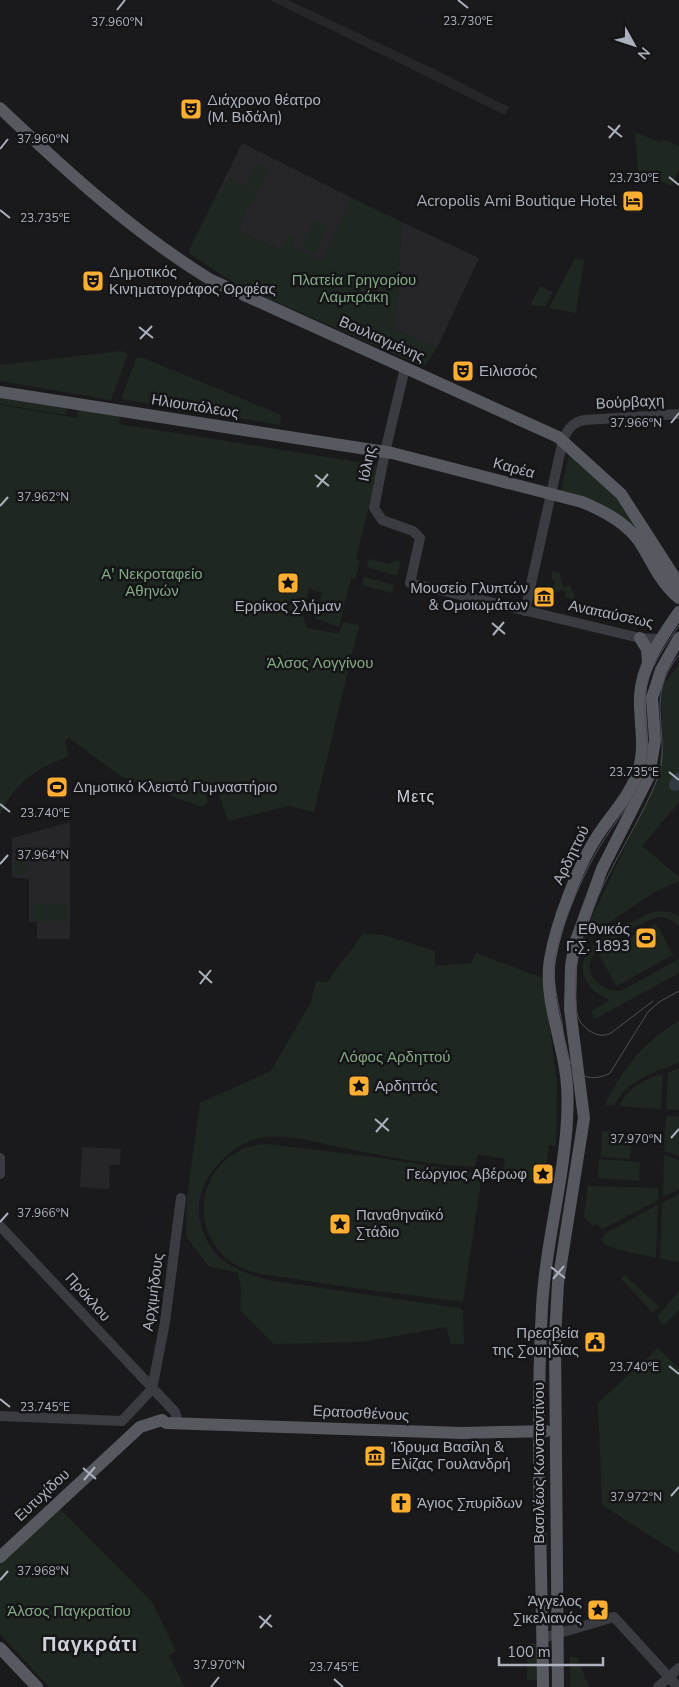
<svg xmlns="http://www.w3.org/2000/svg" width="679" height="1687" font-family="'Nunito Sans',sans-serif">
<rect width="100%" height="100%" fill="#1a1a1d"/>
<!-- built -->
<path fill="#26262a" d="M270 0H288L434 69 509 107 505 115Z
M242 143 352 198 322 260 291 246 295 236 280 250 239 231 246 206 218 192Z
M402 222 479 258 437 348 395 329Z
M70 822V939H37V922H29V879L12 877V838Z
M82 1147 121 1149 120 1165H110L109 1189 80 1187Z"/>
<!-- green -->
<path fill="#1f2820" d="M635 132 659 142 664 140 679 146V168L672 186 638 172Z
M256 163 268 169 259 190 246 183Z
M229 177 258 191 250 207 246 206 239 231 279 250 288 235 295 237 291 246 322 260 352 198 402 222 395 329 437 348 425 365 415 363 236 284 190 254 189 250 218 192 221 194Z
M314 221 328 227 315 254 302 247Z
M575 258 584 260 576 313 549 308Z
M540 286 553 292 545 307 530 305Z
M121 351 128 354 111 400 0 381V365Z
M141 357 279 414 281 416 280 425 121 399 136 359Z
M0 398 67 408 66 415 0 404Z
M0 405 77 418 78 408 115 415 120 417 119 424 377 465 378 468 356 559 360 561 355 579 351 578 339 627 315 618 322 593 309 588 303 615 307 628 339 634 343 622 359 625 314 812 289 806 228 821 218 792 205 793 208 803 201 807 122 777 69 738 65 740 68 756C33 772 17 779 0 815Z
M569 454 619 500 636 523 633 527 600 502 561 491Z
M369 559 389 564 397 560 401 562 397 576 367 567Z
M552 571 559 573 564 588 570 585 577 602 565 596 566 592 561 590 560 592 555 591 553 596 549 595 551 586H554L555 581 552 580Z
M364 577 394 585 392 593 362 585Z
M679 665V802L642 846 679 877V881L653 893 580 942 654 787 663 746 661 687Z
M16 850 28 851 26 874 14 873Z
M33 904H68V921H33Z
M658 911 670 912 679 916V926C673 920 666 917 658 917 649 918 599 946 594 954 580 974 602 992 621 991L679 959V973L595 1019 591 1011 610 1000C599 995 590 990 585 978 571 944 627 925 650 913Z
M656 923 673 955 616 986 599 954Z
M363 934 384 935 435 951V966L471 963 476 953 543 978 557 1082 556 1146 549 1145 546 1164 533 1181 502 1176 505 1159 478 1154 475 1167C430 1165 388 1157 344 1148 319 1143 291 1134 265 1137 241 1140 224 1156 210 1174 202 1185 196 1208 200 1221 209 1259 232 1269 267 1280L459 1308 463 1311 464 1344H451L446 1327 362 1342 274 1344 240 1310 241 1288 238 1273 208 1266 186 1236 187 1197 200 1103 271 1071 311 1002 316 981 327 982Z
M679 1021V1062C653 1074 629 1078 614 1105H605C622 1069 644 1041 679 1021Z
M679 1068V1110L666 1109 668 1073Z
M663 1074 661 1109 619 1106C628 1089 644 1078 663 1074Z
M666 1116 679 1117V1156L664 1151Z
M602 1131 632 1133 630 1159 601 1157Z
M267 1144 374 1157 482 1174 463 1302C407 1294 352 1289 297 1279 278 1276 256 1275 238 1266 208 1250 195 1212 210 1181 221 1158 243 1145 267 1144Z
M664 1155 679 1160V1189L663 1197Z
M599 1159 640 1162 639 1181 598 1178Z
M588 1186 658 1188V1200L602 1229 597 1224 592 1226 584 1217Z
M679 1194V1262L660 1259 662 1203Z
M658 1205 656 1258 616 1249 604 1244 602 1238 606 1233Z
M625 1275 659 1307 653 1313 621 1279Z
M679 1291V1310L664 1325 657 1317Z
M658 1348 679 1369V1554L602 1505 598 1403Z
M57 1506 152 1602 176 1651 169 1656 185 1687H49L0 1634V1559Z
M527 1643 539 1644V1680H527Z
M570 1657H577L589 1687H570Z"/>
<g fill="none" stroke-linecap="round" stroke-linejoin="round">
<!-- river -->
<path stroke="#2f3a42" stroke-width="12" d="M675 785 679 778"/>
<!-- minor -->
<path stroke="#3b3c42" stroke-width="10" d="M405 368 385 452 374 508 382 520 413 531 420 538 410 583 640 638 661 639
M525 611 563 440C568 429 572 422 585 420L679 414
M0 1158V1174
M0 1226 175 1412 178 1422
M152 1389 165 1322 181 1198
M0 1416 122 1421
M122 1421 152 1389
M543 1638 614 1617 678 1687
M658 1687 679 1668"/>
<!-- major -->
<path stroke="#575961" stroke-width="12" d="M0 108C65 170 134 233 211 280L558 437 621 494 679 584
M0 392 392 453 582 502C602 510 626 523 639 541 652 561 660 583 679 598
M640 638 647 649 648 663
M0 1557 140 1427 162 1420 166 1423 462 1433 546 1431
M0 1648 37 1687
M543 1687C542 1561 535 1434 542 1307 545 1244 564 1183 567 1120 568 1103 568 1086 565 1069 560 1034 544 996 550 959 556 924 578 865 598 835 611 815 629 797 637 774 647 748 639 724 640 697 641 665 662 637 679 612
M558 1687 555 1338 558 1283 584 1118 570 1009 571 966 575 943 602 869 649 776 655 740 652 698 661 670 679 638"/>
<!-- tram -->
<path stroke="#4e5057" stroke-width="1" d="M679 625C665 647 647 669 645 696 642 723 653 748 643 775 634 801 614 823 600 846 583 874 554 939 554 970 554 988 559 1006 562 1023 564 1036 565 1052 571 1064 578 1079 596 1081 610 1073L648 1012 659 1002 679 991
M653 1001 611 1033C601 1038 592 1034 584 1026 576 1019 577 1011 576 1002 567 918 632 847 660 772 669 726 645 696 679 655"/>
</g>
<!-- ticks -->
<path fill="none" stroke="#acb2bd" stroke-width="2" d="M458 0 468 8M117 10 125 0M608 126 622 137M609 138 620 125M0 149 8 139M669 177 679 185M0 210 10 218M139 327 153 338M140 339 152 326M671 423 679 413M315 475 329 486M317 487 328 474M0 506 8 497M492 623 505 634M493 635 504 622M669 772 679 780M0 804 10 812M0 864 8 855M199 971 212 983M200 984 211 970M375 1119 389 1131M376 1132 388 1118M671 1138 679 1129M0 1222 8 1213M551 1267 565 1278M553 1279 564 1266M669 1366 679 1374M0 1399 10 1407M83 1468 96 1479M84 1480 95 1467M671 1496 679 1487M0 1580 8 1571M259 1616 272 1627M260 1628 271 1615M334 1679 343 1687M211 1687 219 1677"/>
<!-- icons -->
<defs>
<g id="theatre-square" transform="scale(1.125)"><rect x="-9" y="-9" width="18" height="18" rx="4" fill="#feae31" stroke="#151518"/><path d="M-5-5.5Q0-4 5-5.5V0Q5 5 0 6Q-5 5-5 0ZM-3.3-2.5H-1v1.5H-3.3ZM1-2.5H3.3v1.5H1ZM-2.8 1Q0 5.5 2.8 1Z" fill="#111"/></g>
<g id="hotel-square" transform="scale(1.125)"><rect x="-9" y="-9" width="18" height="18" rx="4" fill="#feae31" stroke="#151518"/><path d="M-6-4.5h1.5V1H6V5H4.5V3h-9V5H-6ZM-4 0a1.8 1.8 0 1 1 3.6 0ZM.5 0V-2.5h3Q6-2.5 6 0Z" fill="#111"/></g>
<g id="sight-square" transform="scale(1.125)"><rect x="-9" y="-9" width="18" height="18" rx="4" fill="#feae31" stroke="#151518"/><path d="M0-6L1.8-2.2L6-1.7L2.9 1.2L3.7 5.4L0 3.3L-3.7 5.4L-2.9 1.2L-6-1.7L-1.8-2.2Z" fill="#111"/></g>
<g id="museum-square" transform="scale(1.125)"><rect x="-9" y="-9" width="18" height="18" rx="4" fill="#feae31" stroke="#151518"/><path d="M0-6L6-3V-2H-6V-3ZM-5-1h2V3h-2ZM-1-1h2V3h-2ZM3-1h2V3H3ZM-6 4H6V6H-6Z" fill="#111"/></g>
<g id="stadium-square" transform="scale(1.125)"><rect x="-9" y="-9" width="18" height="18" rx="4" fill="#feae31" stroke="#151518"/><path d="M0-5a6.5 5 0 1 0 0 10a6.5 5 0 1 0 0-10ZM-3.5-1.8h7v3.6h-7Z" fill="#111"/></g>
<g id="civic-square" transform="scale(1.125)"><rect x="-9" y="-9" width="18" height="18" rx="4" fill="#feae31" stroke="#151518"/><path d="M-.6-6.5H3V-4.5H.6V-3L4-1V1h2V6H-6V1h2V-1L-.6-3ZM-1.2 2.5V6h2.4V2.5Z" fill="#111"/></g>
<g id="church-square" transform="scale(1.125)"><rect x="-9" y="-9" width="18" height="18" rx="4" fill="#feae31" stroke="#151518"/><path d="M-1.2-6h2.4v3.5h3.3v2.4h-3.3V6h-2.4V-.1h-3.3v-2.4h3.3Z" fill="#111"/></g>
</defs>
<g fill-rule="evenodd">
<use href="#theatre-square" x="191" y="109"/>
<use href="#hotel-square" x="633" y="201"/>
<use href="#theatre-square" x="93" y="281"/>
<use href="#theatre-square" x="463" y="371"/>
<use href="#sight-square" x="288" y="583"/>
<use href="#museum-square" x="544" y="597"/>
<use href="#stadium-square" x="57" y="787"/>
<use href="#stadium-square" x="646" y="938"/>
<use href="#sight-square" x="359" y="1086"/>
<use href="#sight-square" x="543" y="1174"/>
<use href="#sight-square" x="340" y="1224"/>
<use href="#civic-square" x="595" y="1342"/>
<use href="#museum-square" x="375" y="1456"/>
<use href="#church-square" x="401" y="1503"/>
<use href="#sight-square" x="598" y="1610"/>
</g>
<g text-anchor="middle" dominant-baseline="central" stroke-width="5" stroke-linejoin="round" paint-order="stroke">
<!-- poi labels -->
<g font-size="15" fill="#acb2bd" stroke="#151518" text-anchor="start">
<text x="207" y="100">Διάχρονο θέατρο<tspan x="207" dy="17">(Μ. Βιδάλη)</tspan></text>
<text x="617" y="201" text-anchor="end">Acropolis Ami Boutique Hotel</text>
<text x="109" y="272">Δημοτικός<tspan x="109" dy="17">Κινηματογράφος Ορφέας</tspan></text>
<text x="479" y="371">Ειλισσός</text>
<text x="528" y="588" text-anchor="end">Μουσείο Γλυπτών<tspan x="528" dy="17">&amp; Ομοιωμάτων</tspan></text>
<text x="288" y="606" text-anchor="middle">Ερρίκος Σλήμαν</text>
<text x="73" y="787">Δημοτικό Κλειστό Γυμναστήριο</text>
<text x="630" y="929" text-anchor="end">Εθνικός<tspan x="630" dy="17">Γ.Σ. 1893</tspan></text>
<text x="375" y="1086">Αρδηττός</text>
<text x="527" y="1174" text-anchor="end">Γεώργιος Αβέρωφ</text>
<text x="356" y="1215">Παναθηναϊκό<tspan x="356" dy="17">Στάδιο</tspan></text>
<text x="579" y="1333" text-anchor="end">Πρεσβεία<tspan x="579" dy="17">της Σουηδίας</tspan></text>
<text x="391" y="1447">Ίδρυμα Βασίλη &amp;<tspan x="391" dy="17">Ελίζας Γουλανδρή</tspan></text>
<text x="417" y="1503">Άγιος Σπυρίδων</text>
<text x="582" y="1601" text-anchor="end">Άγγελος<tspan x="582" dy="17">Σικελιανός</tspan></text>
</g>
<!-- park labels -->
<g font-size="15" fill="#82a982" stroke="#151518">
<text x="354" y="280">Πλατεία Γρηγορίου<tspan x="354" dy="17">Λαμπράκη</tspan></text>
<text x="152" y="574">Α' Νεκροταφείο<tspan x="152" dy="17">Αθηνών</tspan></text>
<text x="320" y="663">Άλσος Λογγίνου</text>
<text x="395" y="1057">Λόφος Αρδηττού</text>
<text x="69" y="1611">Άλσος Παγκρατίου</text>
</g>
<!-- street labels -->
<g font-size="15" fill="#acb2bd" stroke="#151518">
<text transform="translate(382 339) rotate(24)">Βουλιαγμένης</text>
<text transform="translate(630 402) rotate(-3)">Βούρβαχη</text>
<text transform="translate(195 406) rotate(9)">Ηλιουπόλεως</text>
<text transform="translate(367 464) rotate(-78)">Ιόλης</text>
<text transform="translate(514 468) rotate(15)">Καρέα</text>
<text transform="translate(611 614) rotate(12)">Αναπαύσεως</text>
<text transform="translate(571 855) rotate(-64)">Αρδηττού</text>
<text transform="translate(153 1292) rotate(-82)">Αρχιμήδους</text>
<text transform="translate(88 1297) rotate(48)">Πρόκλου</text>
<text transform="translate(361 1413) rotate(3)">Ερατοσθένους</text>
<text transform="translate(539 1463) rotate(-90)">Βασιλέως Κωνσταντίνου</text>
<text transform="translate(42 1495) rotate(-43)">Ευτυχίδου</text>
</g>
<!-- neighbourhood labels -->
<g font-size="16" letter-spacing="1" fill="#cdd1d8" stroke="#151518">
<text x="416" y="797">Μετς</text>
</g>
<!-- district labels -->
<g font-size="20" font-weight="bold" letter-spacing="1" fill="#cdd1d8" stroke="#151518">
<text x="90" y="1644">Παγκράτι</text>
</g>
</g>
<g font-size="12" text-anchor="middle" fill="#acb2bd" stroke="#151518" stroke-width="5" stroke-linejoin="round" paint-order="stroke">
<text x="468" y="25">23.730°E</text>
<text x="117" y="26">37.960°N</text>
<text x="43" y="143">37.960°N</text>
<text x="634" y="182">23.730°E</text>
<text x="45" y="222">23.735°E</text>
<text x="636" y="427">37.966°N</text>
<text x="43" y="501">37.962°N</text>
<text x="634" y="776">23.735°E</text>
<text x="45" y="817">23.740°E</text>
<text x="43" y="859">37.964°N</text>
<text x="636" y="1143">37.970°N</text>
<text x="43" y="1217">37.966°N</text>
<text x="634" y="1371">23.740°E</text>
<text x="45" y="1411">23.745°E</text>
<text x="636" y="1501">37.972°N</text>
<text x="43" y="1575">37.968°N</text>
<text x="219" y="1669">37.970°N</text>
<text x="334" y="1671">23.745°E</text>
</g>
<!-- north arrow -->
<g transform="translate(634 45) rotate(130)" stroke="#151518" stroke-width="4" paint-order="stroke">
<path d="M0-4L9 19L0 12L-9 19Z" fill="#acb2bd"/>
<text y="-8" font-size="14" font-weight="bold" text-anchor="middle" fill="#acb2bd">N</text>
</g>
<!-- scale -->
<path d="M499 1657v8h104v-8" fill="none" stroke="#acb2bd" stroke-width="2.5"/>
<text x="507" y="1657" font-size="15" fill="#acb2bd" stroke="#151518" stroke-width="4" paint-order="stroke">100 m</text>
</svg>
